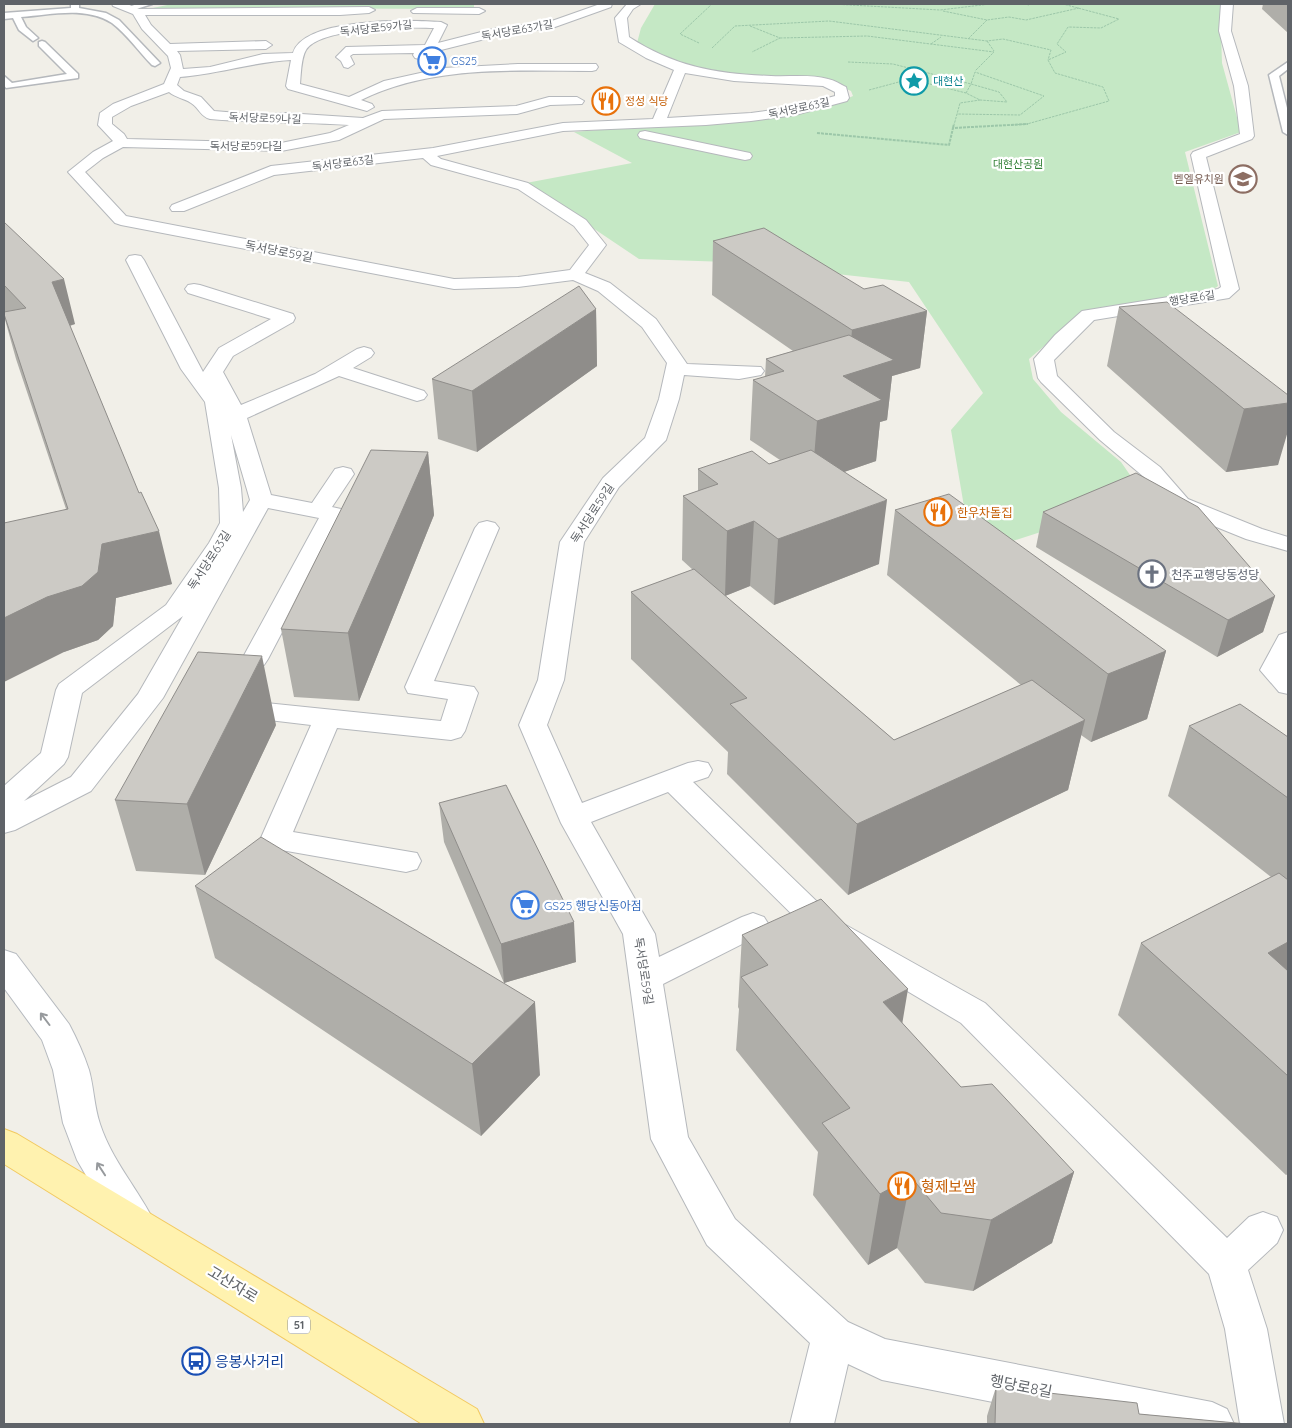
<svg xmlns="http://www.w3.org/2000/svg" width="1292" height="1428" font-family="Quicksand,'Noto Sans KR',sans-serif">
<rect width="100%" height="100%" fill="#f1efe8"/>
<!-- green -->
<path fill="#c5e8c5" d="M172 4H468L474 5V9L181 8 148 9Z
M655 4H1220L1222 63 1241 132 1185 152 1218 286 1212 290 1086 310 1029 359 1033 379 1061 412 1121 462 1146 498 997 546 968 530 951 430 983 393 909 282 728 262 639 259 526 183 632 163 574 132 634 127 723 124 792 114 844 100 853 96 851 91 826 80 760 77 685 66 637 43 641 28Z"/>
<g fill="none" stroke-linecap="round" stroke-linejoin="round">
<!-- lane casing -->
<g stroke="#b5b8bc" stroke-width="3">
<path id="lane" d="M71 4H79V8L106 13 119 20 160 63 155 66 152 65C139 52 127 34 112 23 86 6 50 15 21 17L26 27 38 38 33 41 19 30 13 18 4 19V13L71 8Z
M137 4H152L130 11 126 8Z
M42 41 45 42 78 74V78L6 88 4 85V76L12 83 67 74 39 46V42Z
M1288 62V69L1279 76 1288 112V135L1283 132 1269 75Z"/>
</g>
<!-- street casing -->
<g stroke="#b5b8bc" stroke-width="2">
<path id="street" d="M112 4H127L139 9 369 7 375 10 369 13 340 15H145L151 25 170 44 266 41 272 45 266 49 177 51 180 55 183 69 210 67 263 54 293 53C304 17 410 20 441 22L447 25 438 43 497 28 549 22 600 4H612L611 7 555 27 497 36 433 52 419 59 415 58 413 55 414 53 353 54 350 56 354 64 348 68 344 67 341 61 336 57 346 47 425 45 434 28C408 27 320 27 306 50 301 58 301 74 300 84L349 97 384 81 443 68 518 64H596L598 67 596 70 592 71C515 71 432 65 361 100L372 104 374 107 367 111 288 89 286 86 291 60C253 62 218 74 180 77L177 85 184 91 201 97 214 111 262 115 286 113 363 118 382 111 516 106 549 97H577L584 101 582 104 550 105 517 114 384 119 339 140 281 151 123 147 103 158 85 172 126 216 454 279 518 277 570 270 589 245 574 226 518 189 431 165 423 158 274 175 184 211H172L170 208 172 205 271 166 433 148 563 123 653 119 674 70 646 58 619 42 615 18 627 4H641L633 9 627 18 629 37C675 67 717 74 771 76 789 77 811 74 828 79 834 80 840 84 846 87L849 98 847 101 795 115 751 121 706 125 563 131 437 156 441 159 528 183 586 220 606 245 585 273 610 283 656 319 687 364 761 367 764 371 761 375 739 379 684 375 679 399 666 440 619 487 584 542 564 680 547 725 582 803 688 763 698 761 708 763 712 770 708 777 693 782 835 919 985 1003 1227 1238 1249 1217 1263 1212 1277 1217 1283 1230 1277 1243 1248 1270 1267 1329 1284 1424H1240L1225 1329 1209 1274 961 1023 813 935 668 792 591 822 655 934 659 957 742 917 753 913 764 917 769 925 764 933 663 984 688 1137 735 1219 848 1322 885 1339 1212 1402 1227 1409 1234 1424H1104L882 1380 848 1364 834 1424H790L810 1343 707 1245 651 1139 623 934 561 823 519 725 538 680 560 542 603 478 645 438 659 399 667 363 642 327 598 291 573 280 518 287 454 289 121 225 115 223 68 172 93 152 113 141 98 125 100 113 113 104 164 84 171 68 168 56 142 29 133 14 113 6ZM685 73 734 81 823 86 835 92V96L794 107 751 113 667 118ZM169 92C176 98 184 98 191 103 199 108 201 117 210 119 257 123 303 122 349 125L330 133 281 143 127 139 124 134 112 124V117L131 106Z
M1221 4H1233L1231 31 1248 86 1254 136 1252 139 1206 157 1239 289 1229 298 1223 299 1094 320 1054 360 1057 376 1114 432 1160 467 1188 499 1262 529 1288 537V551L1246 539 1172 509 1144 477 1100 440 1041 382 1038 378 1034 359 1055 335 1082 311 1218 289 1221 287 1191 155 1193 152 1240 134 1234 86 1219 31Z
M417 8H479L485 11 479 14 413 13 411 11Z
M645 131 745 152 750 153 752 156 750 159 745 160 640 138 638 135 640 132Z
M135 255 141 256 144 260 203 372 219 348 271 319 188 293 185 289 188 285 194 284 200 285 293 314 295 318 293 322 233 356 223 372 241 405 315 374 357 349 364 347 371 349 374 353 371 357 353 368 424 391 427 395 424 399 417 401 339 376 247 418 271 495 312 503 335 469 343 467 351 469 354 474 332 507 341 509 344 514 268 659 264 665 255 667 246 665 242 659 319 518 268 508 163 698 91 791 15 830 4 833V786L41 753 56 690 59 684 166 605 209 543 220 523 219 488 205 402 181 369 126 260 129 256ZM231 435 250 500 243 512 241 488ZM183 616 138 694 71 777 24 801 64 764 68 757 82 693Z
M487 521 495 523 499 528 434 681 474 687 478 693 465 731 461 737 451 740 337 728 293 832 417 853 421 861 417 869 406 872 264 847 260 840 311 725 227 715 223 709 227 703 237 700 441 721 448 699 408 693 405 687 475 528 479 523Z
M1288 632V694L1279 692 1260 670 1279 635Z"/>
</g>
<!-- secondary casing -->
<g stroke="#b6babf" stroke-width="2">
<path id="secondary" d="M4 950 16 954 69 1024C77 1039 84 1055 89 1070 94 1088 94 1106 100 1124 112 1161 139 1190 156 1225L150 1237 136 1243 122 1237 77 1160 63 1123 53 1070 42 1040 4 988Z"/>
</g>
<!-- primary casing -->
<g stroke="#f2c960" stroke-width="2">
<path id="primary" d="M4 1129 17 1134 477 1409 484 1424H422L4 1164Z"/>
</g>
<!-- path-far1 -->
<path stroke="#9cc7a9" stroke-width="1" stroke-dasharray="2.5 1" stroke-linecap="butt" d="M832 4 940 10 990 4
M1024 4 1029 5
M943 11 987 20 1009 17 1026 20 1079 8
M750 26 780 38 752 52
M780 38 867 36 994 52 975 71
M968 39 987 20
M987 41 994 51
M699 43 680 34 712 4
M931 44 941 37
M712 48 735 26 829 21 987 41 1003 39 1051 50 1048 60
M848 62 893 64 971 84 975 72 1044 96 1020 115 957 114
M869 90 910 79 966 93 980 100 960 103 954 125
M966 93 971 84 999 92 1007 102 980 100
M1011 125 1027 124 1109 101 1103 87 1055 73 1048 60 1066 52 1057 44 1068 27 1101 28 1119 19 1063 4"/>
<!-- path -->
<path stroke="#9cc7a9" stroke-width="2" stroke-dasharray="3 1" stroke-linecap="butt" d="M953 128 954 124
M817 133 949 145 953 128 1028 124"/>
<!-- lane -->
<use href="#lane" fill="#fff" fill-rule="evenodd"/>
<!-- street -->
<use href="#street" fill="#fff" fill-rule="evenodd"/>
<!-- secondary -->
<use href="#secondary" fill="#fff" fill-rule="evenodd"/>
<!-- primary -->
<use href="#primary" fill="#fff2af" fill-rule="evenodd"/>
</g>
<!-- wall -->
<path fill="#afaea9" d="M1263 4H1288V33L1262 9Z
M4 222 75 324 70 326 172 584 116 598 113 626 98 640 64 652 66 509 16 359 4 316Z
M713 241 864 289 927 311 920 368 892 376 887 420 880 422 876 461 844 472 879 564 774 605 750 586 725 596 894 740 1021 685 887 575 895 510 1166 651 1147 719 1091 742 1081 735 1068 790 848 895 727 774 728 752 631 659V592L693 570 682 560 683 496 698 491V469L769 464 780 460 750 440 753 380 765 377 766 359 793 351 712 295Z
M1119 307 1288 395 1278 465 1226 472 1107 366Z
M596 309 597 366 477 452 438 439 432 379Z
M428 452 434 515 359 701 294 697 281 629Z
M1043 512 1275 596 1263 632 1217 657 1036 547Z
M276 725 205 875 136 871 115 800Z
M1189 726 1288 737V1174L1286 1175 1118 1015 1141 943 1271 877 1168 796Z
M439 803 576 962 504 983 444 842Z
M195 886 540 1075 481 1136 215 958Z
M742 935 902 1024 961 1087 1074 1172 1052 1243 973 1291 925 1283 897 1248 868 1265 813 1195 818 1152 736 1050 739 1009 738 1007Z
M996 1387 1139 1414 1247 1424H987V1416Z"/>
<!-- shaded-wall -->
<path fill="#8f8d8a" d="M64 279 75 324 64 327 52 282Z
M596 309 597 366 477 452 472 391Z
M927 311 920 368 892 376 887 420 880 422 876 461 812 483 817 421 843 376 848 375 852 330Z
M1288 403V431L1278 465 1226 472 1244 409Z
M428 452 434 515 359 701 348 633Z
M887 500 879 564 774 605 778 539Z
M754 521 750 586 725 596 727 531Z
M159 531 172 584 116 598 113 626 98 640 64 652 4 682V618L102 544Z
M1275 596 1263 632 1217 657 1228 620Z
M1166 651 1147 719 1091 742 1108 674Z
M262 656 276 725 205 875 187 804Z
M1085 720 1068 790 848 895 857 824Z
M574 922 576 962 504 983 501 944Z
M1288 942V998L1268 953Z
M908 989 896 1061 883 1002Z
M535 1002 540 1075 481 1136 472 1064Z
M1074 1172 1052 1243 973 1291 991 1220Z
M911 1177 897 1248 868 1265 880 1194Z"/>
<!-- building -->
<path fill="#cccac5" stroke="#8f8d8a" d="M4 222 64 279 52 282 139 493 141 492 159 531 102 544 98 572 82 586 47 597 4 618V523L68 509 4 314V312L26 308 4 285Z
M764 228 864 289 883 285 927 311 852 330 713 241Z
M579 286 596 309 472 391 432 379Z
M1167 302 1288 395V403L1244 409 1119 307Z
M849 335 894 360 843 376 882 400 817 421 753 380 784 371 766 359Z
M371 450 428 452 348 633 281 629Z
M811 450 887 500 778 539 754 521 727 531 683 496 718 484 698 469 752 451 769 464Z
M1136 473 1198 507 1275 596 1228 620 1043 512Z
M949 494 1166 651 1108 674 895 510Z
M694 569 894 740 1032 680 1085 720 857 824 730 704 747 698 631 592Z
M198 652 262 656 187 804 115 800Z
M1240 704 1288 737V798L1189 726Z
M506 785 574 922 501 944 439 803Z
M261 837 535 1002 472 1064 195 886Z
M1279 873 1288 880V942L1268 953 1288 971V1076L1141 943Z
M821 899 908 989 883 1002 961 1087 992 1084 1074 1172 991 1220 941 1213 911 1177 880 1194 822 1123 850 1108 741 977 768 965 742 935Z
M996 1387 1137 1403 1139 1414 1247 1424H995Z"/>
<!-- one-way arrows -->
<defs><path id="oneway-shaft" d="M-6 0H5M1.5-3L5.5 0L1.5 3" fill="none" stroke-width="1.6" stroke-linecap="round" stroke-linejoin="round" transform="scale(1.25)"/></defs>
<g stroke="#979a9d">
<use href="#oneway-shaft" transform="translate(45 1019) rotate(-127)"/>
<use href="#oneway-shaft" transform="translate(101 1169) rotate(-123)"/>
</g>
<!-- icons -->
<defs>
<g id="supermarket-ring" transform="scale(1.4375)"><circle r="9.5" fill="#fff" stroke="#3f7fe0" stroke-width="1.5"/><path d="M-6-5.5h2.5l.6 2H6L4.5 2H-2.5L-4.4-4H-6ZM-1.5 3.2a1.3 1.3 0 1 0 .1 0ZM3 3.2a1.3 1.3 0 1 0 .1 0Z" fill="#3f7fe0"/></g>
<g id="sight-ring" transform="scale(1.4375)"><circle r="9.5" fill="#fff" stroke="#0f9aa8" stroke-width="1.5"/><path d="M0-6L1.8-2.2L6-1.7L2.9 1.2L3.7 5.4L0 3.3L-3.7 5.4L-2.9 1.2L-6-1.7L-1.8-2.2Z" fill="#0f9aa8"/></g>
<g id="restaurant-ring" transform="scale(1.4375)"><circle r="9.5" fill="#fff" stroke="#e8710a" stroke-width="1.5"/><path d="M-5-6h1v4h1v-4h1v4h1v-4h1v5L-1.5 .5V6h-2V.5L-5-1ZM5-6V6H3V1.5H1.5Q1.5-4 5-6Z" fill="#e8710a"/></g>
<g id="school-ring" transform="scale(1.4375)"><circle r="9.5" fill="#fff" stroke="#8d6e63" stroke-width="1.5"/><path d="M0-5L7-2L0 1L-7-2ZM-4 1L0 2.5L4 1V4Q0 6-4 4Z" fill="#8d6e63"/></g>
<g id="church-ring" transform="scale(1.4375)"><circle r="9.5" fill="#fff" stroke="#6b7280" stroke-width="1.5"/><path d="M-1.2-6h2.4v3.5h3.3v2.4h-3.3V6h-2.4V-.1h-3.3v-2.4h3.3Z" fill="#6b7280"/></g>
<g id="bus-ring" transform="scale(1.4375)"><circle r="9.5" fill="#fff" stroke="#1a4fb4" stroke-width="1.5"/><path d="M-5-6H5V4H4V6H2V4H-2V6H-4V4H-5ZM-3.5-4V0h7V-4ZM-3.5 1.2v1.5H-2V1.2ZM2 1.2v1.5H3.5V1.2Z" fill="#1a4fb4"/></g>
</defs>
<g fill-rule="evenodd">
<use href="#supermarket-ring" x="432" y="61"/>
<use href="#sight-ring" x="914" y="81"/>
<use href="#restaurant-ring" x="606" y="101"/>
<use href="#school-ring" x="1243" y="179"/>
<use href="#restaurant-ring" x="938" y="512"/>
<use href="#church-ring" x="1152" y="574"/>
<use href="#supermarket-ring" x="525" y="905"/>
<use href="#restaurant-ring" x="902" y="1186"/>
<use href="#bus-ring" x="196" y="1361"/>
</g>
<g text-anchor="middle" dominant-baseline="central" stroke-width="4.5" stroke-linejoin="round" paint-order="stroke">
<!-- far-street labels -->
<g font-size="11" fill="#5f6368" stroke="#fff">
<text transform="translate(376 28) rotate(-6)">독서당로59가길</text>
<text transform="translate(517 30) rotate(-10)">독서당로63가길</text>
<text transform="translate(799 108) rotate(-12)">독서당로63길</text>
<text transform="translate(265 118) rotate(2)">독서당로59나길</text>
<text x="246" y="146">독서당로59다길</text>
<text transform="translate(343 163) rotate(-7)">독서당로63길</text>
<text transform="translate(1192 298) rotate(-9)">행당로6길</text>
</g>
<!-- far-shop labels -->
<g font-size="11" fill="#366cbe" stroke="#fff" text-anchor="start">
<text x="451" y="61">GS25</text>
</g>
<!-- far-culture labels -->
<g font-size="11" fill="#0d838f" stroke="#fff" text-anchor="start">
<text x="933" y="81">대현산</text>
</g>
<!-- far-food labels -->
<g font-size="11" fill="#c56008" stroke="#fff" text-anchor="start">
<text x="625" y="101">정성 식당</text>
</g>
<!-- far-park labels -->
<g font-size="11" fill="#348238" stroke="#fff">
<text x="1018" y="164">대현산공원</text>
</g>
<!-- far-education labels -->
<g font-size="11" fill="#785e54" stroke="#fff" text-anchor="end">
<text x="1224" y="179">벧엘유치원</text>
</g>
<!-- shield labels -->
<rect fill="#fff" stroke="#8f9295" stroke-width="1" x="288" y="1316.5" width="22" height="17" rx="4"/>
<g font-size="11" font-weight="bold" fill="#5f6368">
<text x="299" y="1325">51</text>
</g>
<!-- street labels -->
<g font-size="12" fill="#5f6368" stroke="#fff">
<text transform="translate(279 251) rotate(11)">독서당로59길</text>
<text transform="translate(592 513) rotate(-57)">독서당로59길</text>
<text transform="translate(209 560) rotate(-57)">독서당로63길</text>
<text transform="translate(644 971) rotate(81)">독서당로59길</text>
</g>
<!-- food labels -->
<g font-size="12" fill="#c56008" stroke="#fff" text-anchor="start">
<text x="957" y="512">한우차돌집</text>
</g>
<!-- worship labels -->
<g font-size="12" fill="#5b616d" stroke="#fff" text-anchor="start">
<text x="1171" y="574">천주교행당동성당</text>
</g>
<!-- shop labels -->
<g font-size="12" fill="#366cbe" stroke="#fff" text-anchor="start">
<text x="544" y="905">GS25 행당신동아점</text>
</g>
<!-- near-food labels -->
<g font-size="15" fill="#c56008" stroke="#fff" text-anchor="start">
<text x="921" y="1186">형제보쌈</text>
</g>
<!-- near-street labels -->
<g font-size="15" fill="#5f6368" stroke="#fff">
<text transform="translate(233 1284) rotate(31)">고산자로</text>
<text transform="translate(1021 1386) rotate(11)">행당로8길</text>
</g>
<!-- near-transit labels -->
<g font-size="15" fill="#164399" stroke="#fff" text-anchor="start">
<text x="215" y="1361">응봉사거리</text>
</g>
</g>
<!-- border -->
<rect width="1292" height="1428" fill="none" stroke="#5f6368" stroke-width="10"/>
</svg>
